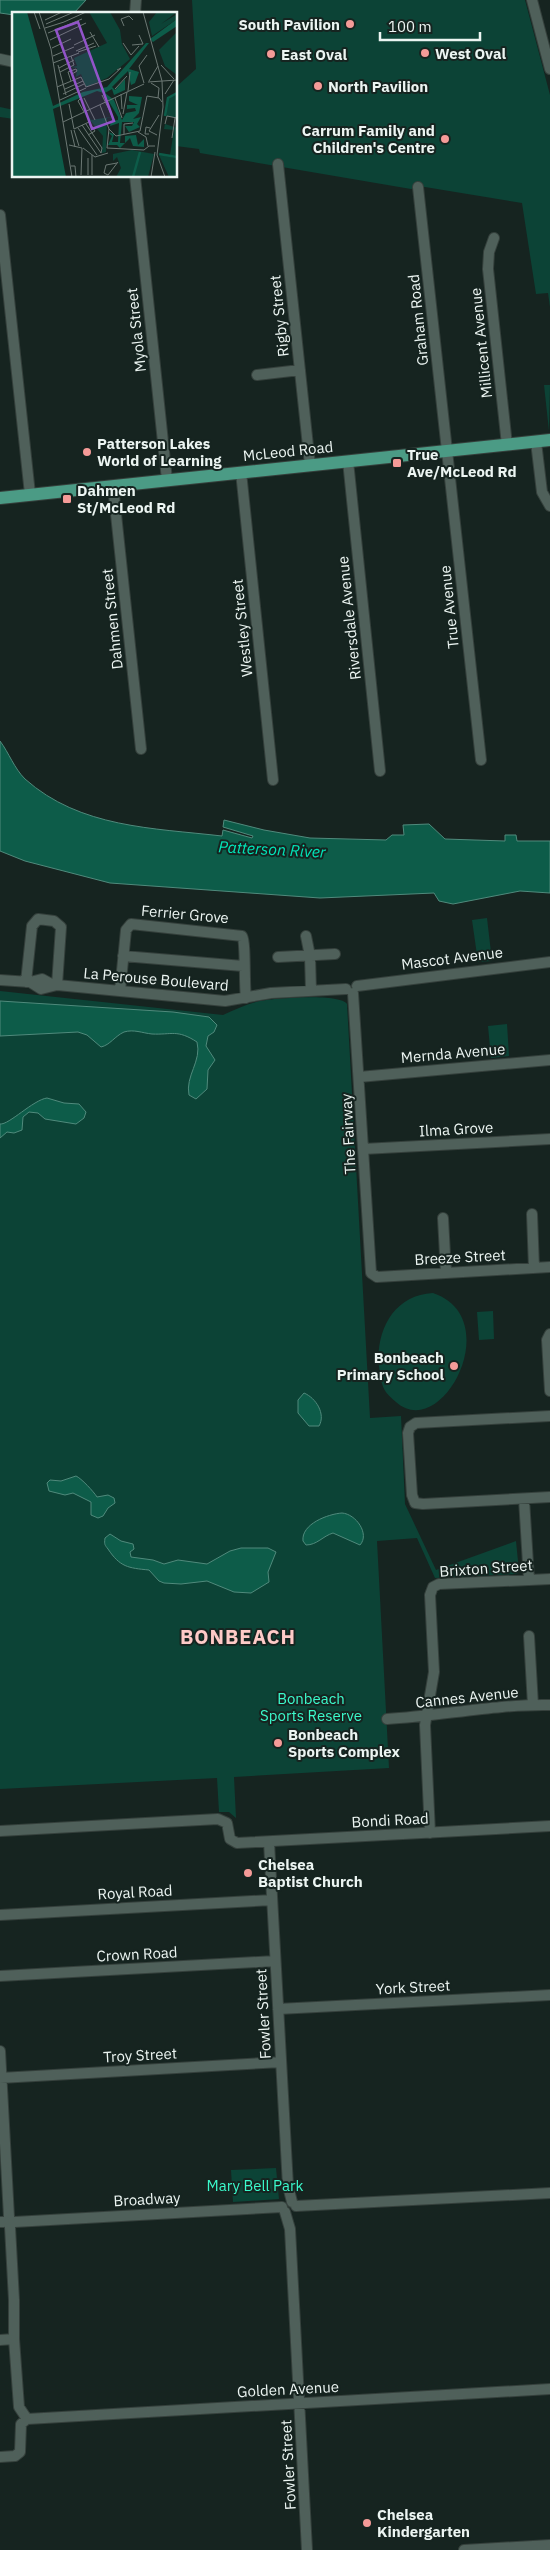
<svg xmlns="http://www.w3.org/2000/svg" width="550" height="2550" font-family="'IBM Plex Sans',sans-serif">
<rect width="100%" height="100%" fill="#162420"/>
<!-- green -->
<path fill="#0c4336" d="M192 0H525L550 95V307L548 293 536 294 522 203 425 187 411 189 200 153 199 149 176 146V87L196 69Z
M0 107 14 110V119L0 117Z
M544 385H550L549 431Z
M487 918 492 961 478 962 472 920Z
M0 991 223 1015C234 1010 245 1005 256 1002 271 998 340 993 347 1004L370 1418 401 1416 405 1504 436 1570 516 1541 519 1571 517 1574 435 1578 417 1538 377 1541 389 1768 234 1777 236 1818 229 1812H219L217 1778 0 1789Z
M507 1024 509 1056 491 1058 488 1026Z
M433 1293C507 1318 442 1443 396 1402 385 1393 382 1388 380 1374 373 1336 391 1295 433 1293Z
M493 1311 494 1339 479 1340 477 1312Z
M276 2168 279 2199 233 2202 231 2170Z"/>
<!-- water -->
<path fill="#0d5c49" stroke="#508a7c" d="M0 0H86L73 14 14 15 0 13Z
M0 741C9 753 14 768 25 779 80 828 153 828 222 836L223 830 252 838 253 836 223 827 224 820 264 830 310 838 386 840 392 835H404L403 825 429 824 445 839 505 841V835H516L517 841H550V893L520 891 453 904 439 901 434 893 320 898 110 883 25 861 0 851Z
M0 1001 173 1012 209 1017 217 1025 214 1032 208 1036 206 1046 215 1060 208 1070 207 1089 196 1099 189 1095C185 1076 202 1061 197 1042 177 1029 172 1035 152 1034 142 1033 134 1029 124 1032 115 1036 110 1045 101 1047L87 1035 78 1032 0 1036Z
M47 1098 64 1103 79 1104 86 1112 84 1118 76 1124 45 1119 38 1113 29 1112 23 1117 22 1130 14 1133 7 1132 0 1138V1124C9 1125 33 1100 47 1098Z
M304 1393C316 1398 326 1414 319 1426H309L298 1413V1400Z
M76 1476C81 1478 94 1492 97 1497L108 1495 114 1498 115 1503 108 1508 103 1516 98 1518 91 1515V1502L73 1493 65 1495 49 1491 47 1483 50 1480 61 1481Z
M342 1513C356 1514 370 1534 360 1545L333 1533C323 1536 317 1545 306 1545L303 1541C301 1524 328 1514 342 1513Z
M110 1534 121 1541 133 1544 134 1549 130 1552 131 1557 153 1560 164 1564 178 1560 207 1564 230 1551 241 1548H268L276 1552 268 1572 269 1582 251 1593 234 1592 207 1581 181 1584 164 1583 159 1581 149 1570C128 1568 120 1567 108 1549 105 1545 104 1545 105 1538Z"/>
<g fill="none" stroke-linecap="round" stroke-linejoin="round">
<!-- minor casing -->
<g stroke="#35403c" stroke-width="12">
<path id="minor" d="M532 0 550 69
M135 14 136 0
M0 59 14 62
M278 164 310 465
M135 176 167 480
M418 187 481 760
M0 215 30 494
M494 238 489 252 488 269 507 445
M257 375 300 370
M536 442 542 492 550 506
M348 461 380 771
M241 472 273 780
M113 486 141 749
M306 936 310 956 311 991
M123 956 243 966
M278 957 335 954
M0 980 30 982 42 979 53 985
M26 982 32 926 38 919 54 921 61 927 57 985
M30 982 41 989 57 985 225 1001 271 993 346 989
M357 986 550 962
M120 991 126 930 131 924 242 936C246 942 244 985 246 998
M353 993 371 1273 377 1277 550 1267
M359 1077 550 1060
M363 1149 550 1139
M532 1214 534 1268
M443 1218 446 1273
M550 1334 547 1340 550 1391
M550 1416 416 1423 410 1427 408 1433 412 1495 415 1503 423 1504 550 1497
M524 1499 529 1580
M529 1636 533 1705
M387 1719C441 1716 496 1704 550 1705
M0 1831 218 1819 227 1823 230 1839 237 1843 550 1826
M430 1833 425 1725 434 1672 430 1595 433 1587 439 1584 550 1579
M269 1842 288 2186 292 2202
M0 1915 272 1900
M0 1976 275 1961
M278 2009 550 1995
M0 2051 9 2217
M0 2078 281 2062
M296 2206 550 2193
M285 2212 290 2229 307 2550
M0 2222H4
M14 2222 282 2207
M10 2227 14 2300V2339L19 2407 27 2419
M0 2340 14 2339
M27 2419 550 2389
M0 2457 15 2456 20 2452 21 2424 27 2419
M464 2550 550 2545"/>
</g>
<!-- major casing -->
<g stroke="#35403c" stroke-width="14">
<path id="major" d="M0 498 550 440"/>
</g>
<!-- minor -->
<use href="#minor" stroke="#4f605a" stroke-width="10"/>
<!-- major -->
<use href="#major" stroke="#4b9b85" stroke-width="12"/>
</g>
<!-- markers -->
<g fill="#f59b98" stroke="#162420" stroke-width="2">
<circle cx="350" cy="24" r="5"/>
<circle cx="425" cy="53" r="5"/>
<circle cx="271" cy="54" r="5"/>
<circle cx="318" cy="86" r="5"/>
<circle cx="445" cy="139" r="5"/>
<circle cx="87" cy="452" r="5"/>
<rect x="392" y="458" width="10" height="10" rx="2.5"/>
<rect x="62" y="494" width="10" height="10" rx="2.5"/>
<circle cx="454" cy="1366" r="5"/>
<circle cx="278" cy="1743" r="5"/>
<circle cx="248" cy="1873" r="5"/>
<circle cx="367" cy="2523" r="5"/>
</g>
<g text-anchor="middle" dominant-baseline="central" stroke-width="4" stroke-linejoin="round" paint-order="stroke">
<!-- poi labels -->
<g font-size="15" font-weight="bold" fill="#ecf5f2" stroke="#162420" text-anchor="start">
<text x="340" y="24" text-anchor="end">South Pavilion</text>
<text x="435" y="53">West Oval</text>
<text x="281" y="54">East Oval</text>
<text x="328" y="86">North Pavilion</text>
<text x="435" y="130" text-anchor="end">Carrum Family and<tspan x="435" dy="17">Children's Centre</tspan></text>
<text x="97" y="443">Patterson Lakes<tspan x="97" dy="17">World of Learning</tspan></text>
<text x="407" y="454">True<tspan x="407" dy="17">Ave/McLeod Rd</tspan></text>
<text x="77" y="490">Dahmen<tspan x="77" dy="17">St/McLeod Rd</tspan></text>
<text x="444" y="1357" text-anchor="end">Bonbeach<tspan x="444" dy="17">Primary School</tspan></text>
<text x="288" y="1734">Bonbeach<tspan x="288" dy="17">Sports Complex</tspan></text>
<text x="258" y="1864">Chelsea<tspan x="258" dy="17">Baptist Church</tspan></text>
<text x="377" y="2514">Chelsea<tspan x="377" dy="17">Kindergarten</tspan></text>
</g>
<!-- street labels -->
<g font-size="15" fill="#ecf5f2" stroke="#162420">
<text transform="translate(279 316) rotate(-96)">Rigby Street</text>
<text transform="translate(418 320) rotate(-96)">Graham Road</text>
<text transform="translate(136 330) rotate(-96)">Myola Street</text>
<text transform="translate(481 343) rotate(-96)">Millicent Avenue</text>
<text transform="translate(288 451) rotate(-6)">McLeod Road</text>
<text transform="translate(449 607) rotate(-96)">True Avenue</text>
<text transform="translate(349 618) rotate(-96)">Riversdale Avenue</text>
<text transform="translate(112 619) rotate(-96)">Dahmen Street</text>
<text transform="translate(242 628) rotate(-96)">Westley Street</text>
<text transform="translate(185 914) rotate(5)">Ferrier Grove</text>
<text transform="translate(452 958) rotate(-7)">Mascot Avenue</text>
<text transform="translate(156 979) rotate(5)">La Perouse Boulevard</text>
<text transform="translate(453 1053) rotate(-5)">Mernda Avenue</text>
<text transform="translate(456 1129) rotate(-3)">Ilma Grove</text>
<text transform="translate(348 1134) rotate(-93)">The Fairway</text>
<text transform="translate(460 1257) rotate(-3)">Breeze Street</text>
<text transform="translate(486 1568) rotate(-4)">Brixton Street</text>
<text transform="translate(467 1697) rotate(-6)">Cannes Avenue</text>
<text transform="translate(390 1820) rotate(-3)">Bondi Road</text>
<text transform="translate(135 1892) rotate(-3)">Royal Road</text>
<text transform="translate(137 1954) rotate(-3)">Crown Road</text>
<text transform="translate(413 1987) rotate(-3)">York Street</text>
<text transform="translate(263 2014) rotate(-93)">Fowler Street</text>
<text transform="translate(140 2055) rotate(-3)">Troy Street</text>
<text transform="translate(147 2199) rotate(-3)">Broadway</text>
<text transform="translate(288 2389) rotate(-3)">Golden Avenue</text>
<text transform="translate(288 2465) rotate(-93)">Fowler Street</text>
</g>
<!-- park labels -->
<g font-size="15" fill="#3bfacc" stroke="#162420">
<text x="311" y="1698">Bonbeach<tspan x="311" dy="17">Sports Reserve</tspan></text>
<text x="255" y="2185">Mary Bell Park</text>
</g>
<!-- water labels -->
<g font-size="16" font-style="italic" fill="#02e6b9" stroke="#162420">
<text transform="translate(272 849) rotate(3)">Patterson River</text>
</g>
<!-- district labels -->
<g font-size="20" font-weight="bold" letter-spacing="1" fill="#fecac7" stroke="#162420">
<text x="238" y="1636">BONBEACH</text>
</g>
</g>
<!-- overview -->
<g transform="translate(12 12)">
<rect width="165" height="165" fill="#162420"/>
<path d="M77 0H98L108 18 110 32 118 47 95 66 74 75 69 62 64 65 65 56 59 55 65 54 62 46 95 31ZM145 0H165L149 12 165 2V7L140 24 137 10ZM164 21 165 22V63L153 54 147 38ZM165 81V106L154 104 156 87ZM74 100 79 108 105 104 95 106 94 140 90 141 91 124 72 101ZM153 112 165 116V144L158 143 162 118 152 117ZM120 138 142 142 136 165H104L109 156 105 145 101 149V142ZM147 143 165 146V165H157Z" fill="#0c4336"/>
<path d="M0 0H15L41 94 71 80 95 75 134 31H137L117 57 127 60 123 71 119 73 116 59 100 75 103 78 113 67V78L102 83 100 77 93 81 102 88 110 108 114 101 124 99 123 96 115 97V93H126L117 89V84L130 85 127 101 121 107 129 105 125 112 128 115 117 120 113 114H120L122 110H110L108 131H113V124L124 123 126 133 132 127V135L121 134 118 126 108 136 105 133H96L100 124 96 120 102 122 100 130H106L107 111 98 114 99 109 106 108V105L92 81 85 79 41 97 54 165H0ZM165 7V14L141 30 138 27Z" fill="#0d5c49"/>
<path fill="none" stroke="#0d5c49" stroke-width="2.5" d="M153 104 156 86 165 81M147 142 165 145M121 165 128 140"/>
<path fill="none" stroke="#6c7874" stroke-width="1" d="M22 0 28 17M27 0 39 37 60 165M131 0 150 69 151 95 145 143 153 165M33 8 50 0M52 10 74 0M34 12 62 0M112 14 109 7 117 4 121 8M33 16 52 10M78 20 87 35M36 21 70 7M38 28 74 11M111 31 119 43 127 34M62 33 83 23M120 33 131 32 127 23M40 36 59 27M64 39 82 31M66 40 84 34M41 44 62 35M41 51 67 41M46 53 54 83M149 53 162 67M47 56 62 48M48 60 62 53 59 44M59 69 56 60 64 57 65 59 60 62M137 69 146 54M136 70 165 68M132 71 127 54 135 43M139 71 147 76 146 86M45 75 69 65 74 75M74 75 97 67 109 56 105 58M53 77 71 69M103 77 115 64M116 79 118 60M51 82 72 72M109 82 110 97M153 82 162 68M90 83 100 104M135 84 147 86 150 90M72 86 83 108M103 86 110 106M68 87 66 89 72 100M48 88 74 76M57 92 62 117M88 93 97 117M111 102 115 80M51 110 132 72M74 112 90 136 89 141M153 112 155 104 165 106M70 113 89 141M66 116 85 143M62 117 77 110 83 119 76 123M97 117 95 136 132 138 137 134H143M97 117 104 124 128 119 135 84M59 118 63 135M62 118 67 134M126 120 134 125 136 134M112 122V112L121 111M137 122H133L134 115 138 116M145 123 137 119 147 103M160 126 163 106M57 133 70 136 69 163M71 136 83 145 96 141M80 143V163M59 154H63L64 165M76 163V146M96 163 92 161 94 153 105 151M96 163 106 150M139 165 143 140"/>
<path fill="#9254c9" fill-opacity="0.15" stroke="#9254c9" stroke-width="2.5" d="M66 10 102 109 80 117 44 18Z"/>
<rect width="165" height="165" fill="none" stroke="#ecf5f2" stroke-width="2.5"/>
</g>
<!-- scale -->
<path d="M380 32v8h100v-8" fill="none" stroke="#ecf5f2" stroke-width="2.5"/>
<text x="388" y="32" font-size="15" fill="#ecf5f2" stroke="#162420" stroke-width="4" paint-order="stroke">100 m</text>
</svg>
